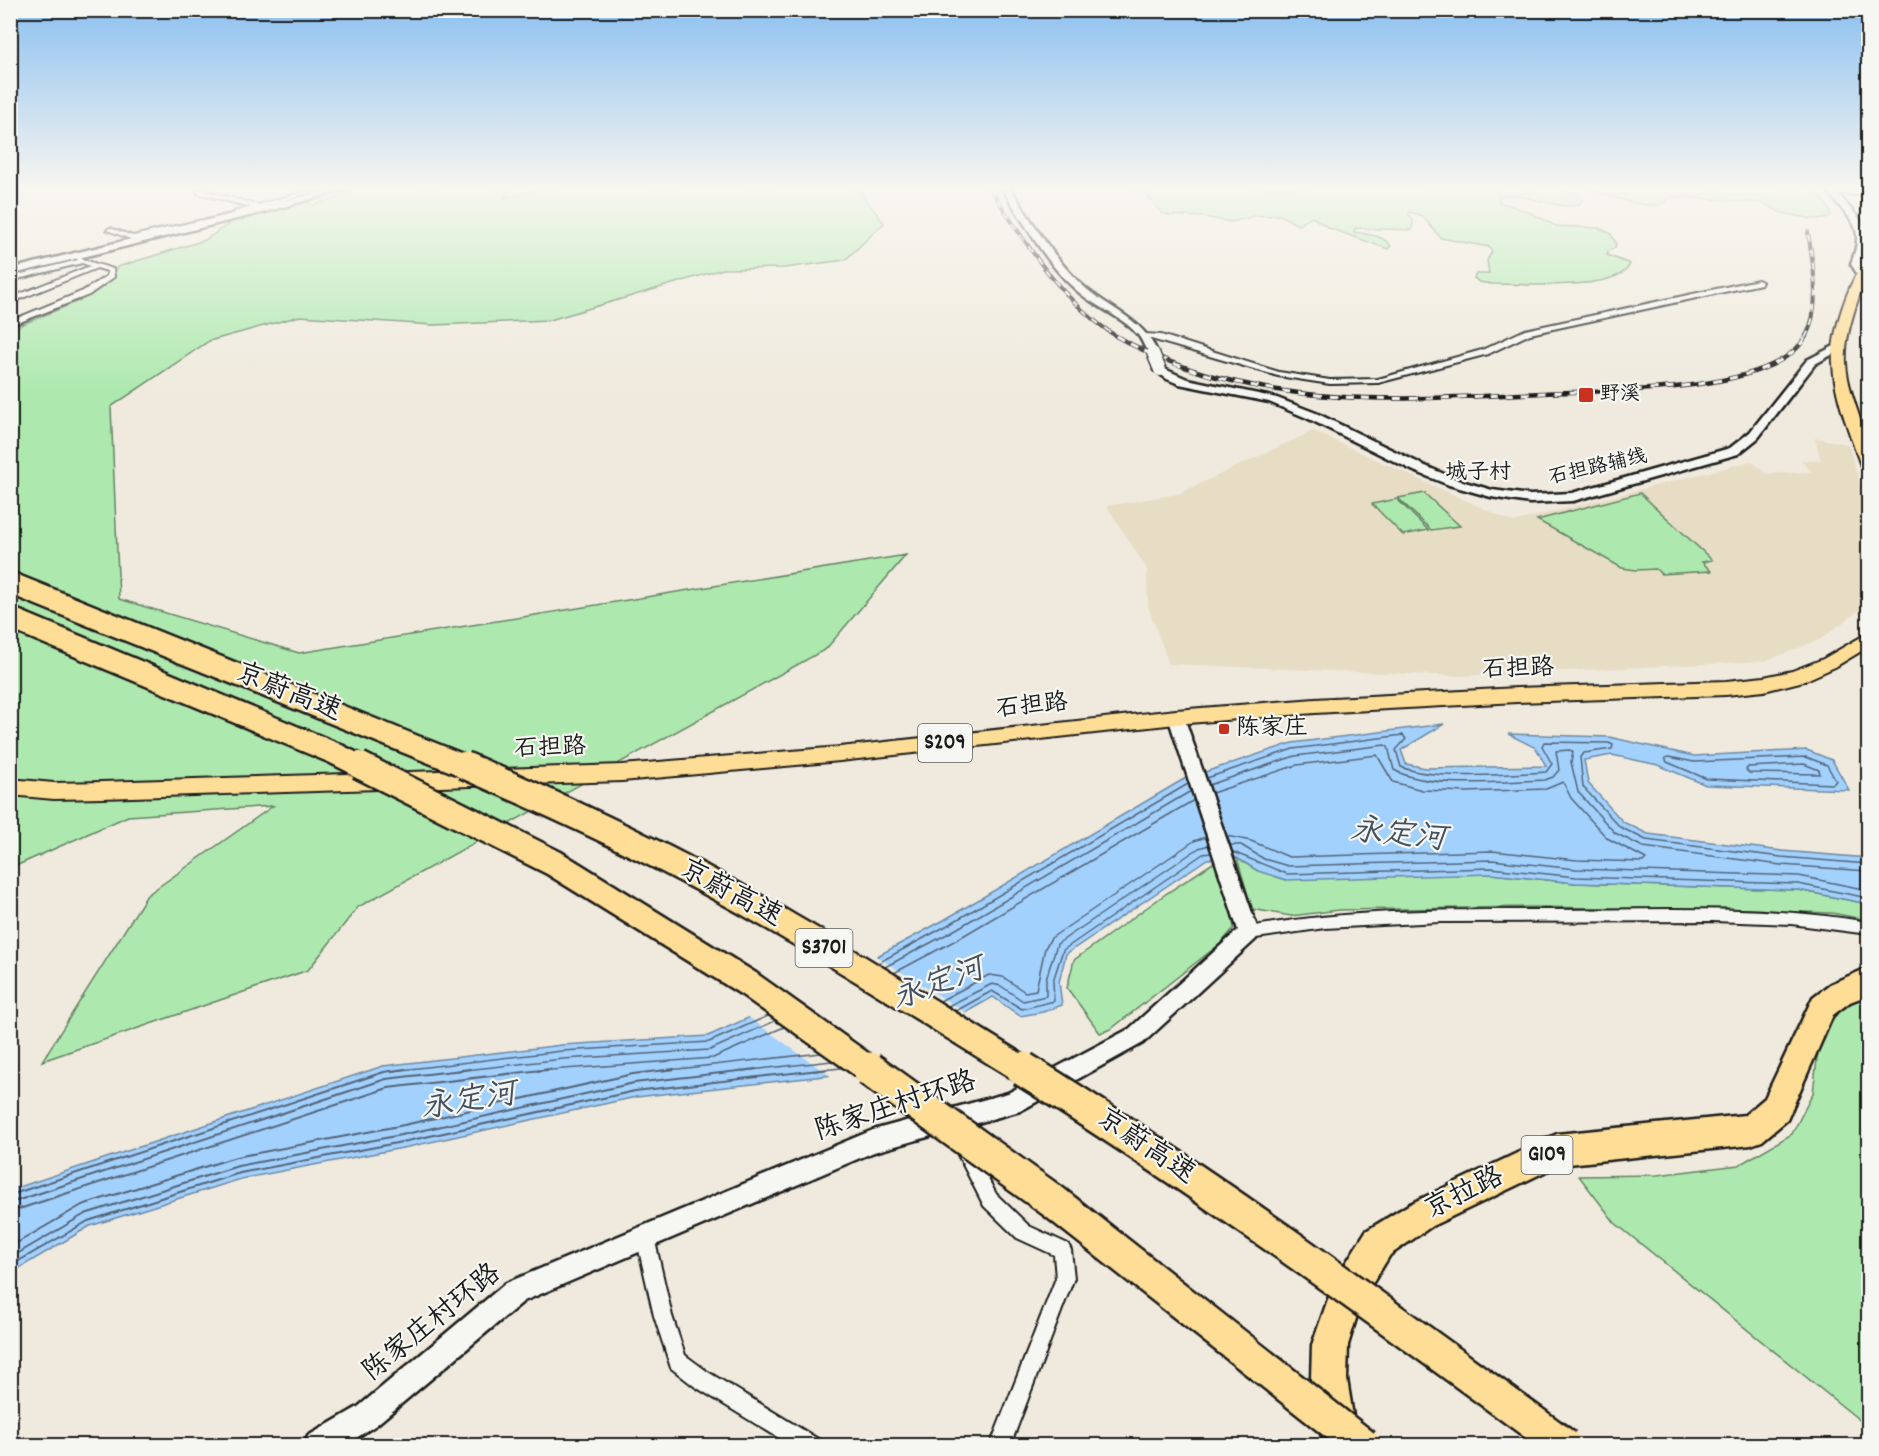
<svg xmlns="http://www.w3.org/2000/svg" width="1879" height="1456" font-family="Dekko,'LXGW WenKai TC',sans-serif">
<rect width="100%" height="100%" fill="#efeadd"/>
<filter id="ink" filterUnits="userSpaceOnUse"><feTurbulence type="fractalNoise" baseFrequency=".0167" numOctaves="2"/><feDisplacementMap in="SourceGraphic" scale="12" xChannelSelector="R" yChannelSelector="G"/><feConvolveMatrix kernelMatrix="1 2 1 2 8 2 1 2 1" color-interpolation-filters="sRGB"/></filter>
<g filter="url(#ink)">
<!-- built -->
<path fill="#e7dcc4" d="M1313 431 1513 522 1752 461 1766 474 1812 472 1801 460H1821L1815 438 1848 444 1868 511V593L1861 609 1819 640 1765 661 1460 676 1169 664 1148 606 1147 569 1107 506 1178 494Z"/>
<!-- green -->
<path fill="#ade9ae" stroke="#648265" stroke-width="1.5" d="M356 188H511L505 198 543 188H857L884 223 845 260 784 268 723 269 550 320 433 325 300 316 209 341 111 407 119 599 299 653 906 555 826 649 358 907 308 970 42 1061 147 895 273 806 128 816 11 868V330C38 314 109 298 117 267L205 240 227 225 225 221 305 201 313 205 350 194 343 191Z
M1132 188H1560L1580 197 1582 200 1580 204C1563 213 1518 189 1498 197L1500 202 1529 212 1556 226 1599 228 1610 233 1616 243 1615 248 1608 251 1607 255 1630 264C1621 292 1518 284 1492 284L1479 282 1474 278 1476 274H1489L1487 260 1492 252 1489 247 1441 238 1422 216 1411 212 1408 214 1413 220 1412 230 1355 228 1354 232C1367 234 1383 235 1391 246L1388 249 1329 228 1312 217 1298 225 1280 215 1254 216 1232 222 1203 217 1169 215 1162 213 1144 192Z
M1584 188H1814C1819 198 1830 204 1831 215L1825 219H1812L1782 213 1763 203 1684 197H1671C1669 198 1667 201 1664 203 1648 212 1601 192 1584 188Z
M1425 493V494L1460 526 1431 530 1398 498Z
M1640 493 1712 560 1702 562 1711 571 1661 574 1656 569 1636 570 1622 568 1537 520Z
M1397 499 1428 530 1403 535 1372 504Z
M1237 858 1258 871 1491 874 1575 883 1798 890 1868 904V920L1832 913 1742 910 1530 907 1339 910 1291 916 1252 909Z
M1216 861 1228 893 1234 928 1221 943 1111 1029 1100 1033 1067 988 1074 960 1167 893Z
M1868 994V1427L1615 1223 1579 1176 1657 1175 1739 1165 1792 1134 1813 1093 1819 1042 1840 1009Z"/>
<!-- water -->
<path fill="#a3d1fe" stroke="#6d89a4" stroke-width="1.5" d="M1444 724 1401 750 1406 764 1426 768 1546 766 1536 748 1508 734 1609 737 1694 756 1807 750 1832 760 1849 790 1706 785 1658 765 1612 755 1584 760 1588 783 1623 822 1648 834 1782 851 1868 858V904L1798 890 1575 883 1491 874 1286 880 1258 871 1237 858 1207 859 1066 954 1059 982 1062 1005 1043 1012 1020 1016 993 997 860 1072 636 1097 408 1147 241 1179 90 1226 11 1273 10 1190 383 1066 562 1045 708 1036 835 979 944 920 1184 779 1292 743Z"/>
<!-- pier -->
<path fill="#efeadd" d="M874 955 968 1014 861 1074 833 1078 747 1016 834 976Z"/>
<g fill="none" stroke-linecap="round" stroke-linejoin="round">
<!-- shore-far1 -->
<path stroke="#526476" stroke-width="1.5" d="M1669 757 1694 762 1806 757 1827 765 1836 781 1833 784 1707 779 1667 762 1665 758Z
M1804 764 1819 770 1820 774 1749 773 1746 770 1748 767Z
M1207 778 1293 749 1403 735 1406 739 1396 750 1401 767C1435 781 1508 774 1546 772L1552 764 1542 746 1544 742 1609 743 1613 745 1612 749 1584 753 1580 757 1583 787 1620 827 1646 840 1781 857 1868 864
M1209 785 1295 756 1385 745 1388 747 1394 770C1430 790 1504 781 1545 780L1553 777 1559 770 1556 751 1570 750 1573 752 1571 762 1578 792 1615 833 1643 847 1781 865 1868 871
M1212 793 1297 765 1377 755 1393 782 1422 790 1466 792 1546 789 1563 782 1571 798 1607 838 1646 859 1643 862 1577 860 1492 851 1289 857 1251 841 1227 836
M1230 845H1241L1264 859 1288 866 1492 860 1576 869 1799 876 1868 890
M1233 852 1287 874 1491 868 1576 877 1798 884 1868 898
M878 963 948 925 1188 784
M885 967 951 932 1191 791
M894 973 956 940 1194 800
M940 1001 989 975 1003 977 1025 992 1036 990 1045 948 1051 938 1194 841 1206 837
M948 1006 992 984 1001 986 1023 1001 1046 996V979L1057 944 1199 848 1209 845
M956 1011 992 991 1022 1009 1054 1001 1053 981 1063 950 1203 854 1211 853
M393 1071 562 1051 709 1042 768 1016
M457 1071 563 1059 710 1050 775 1021
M537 1071 713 1058 784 1027
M660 1071 821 1053
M742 1071 832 1061
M814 1071 841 1068"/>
<!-- shore -->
<path stroke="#526476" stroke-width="2" d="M10 1195 384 1072 405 1069
M10 1203 386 1079 470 1069
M10 1212 388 1088 550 1069
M10 1247 82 1205 236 1157 404 1125 633 1074 674 1069
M10 1258 85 1214 238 1166 406 1134 634 1083 756 1069
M10 1266 88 1221 240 1173 407 1141 635 1091 828 1069"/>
<!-- street casing -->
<g stroke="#1c1c1c" stroke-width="4">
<path id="street" d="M16 188H22L10 200V194Z
M202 188H209L205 191 258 205 317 188H326L236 215 234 214V212L251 207 197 193V191Z
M1833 190 1868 192V196L1831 193Z
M202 220 205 222 204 223 139 239 136 241 107 230 110 228 133 236Z
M77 253 84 260 113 269 114 277 89 295 10 326V321L83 291 107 276V271L97 268 10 303V298L90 266 82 263 10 281V277L78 260 74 255Z
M1758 280 1762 282 1761 284 1530 334 1488 354 1378 383 1330 384 1278 376 1141 336 1145 334 1161 335 1279 372 1330 380 1378 379 1482 350 1525 330Z
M1674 909C1739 909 1804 911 1868 922V934L1791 924 1713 921 1440 922 1325 928 1249 939 1244 937 1242 933 1244 929 1249 927C1349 909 1449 910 1550 910 1591 910 1632 909 1674 909Z
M962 1139 968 1141 996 1194 1029 1226 1068 1244 1071 1250 1074 1278 1010 1446H990L1056 1278 1054 1255 1017 1238 984 1206 954 1147 956 1141Z
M645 1228 651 1231 654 1237 672 1316 685 1355 708 1372 818 1439 821 1446H792L694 1386 671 1368 654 1316 636 1237 639 1231Z"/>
</g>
<!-- secondary casing -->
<g stroke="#1c1c1c" stroke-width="5">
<path id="secondary" d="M337 188H350L265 212 10 275V269Z
M1002 188H1010C1032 221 1052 257 1081 284 1109 310 1141 316 1158 353L1157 355H1149C1145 349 1143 341 1138 335 1121 315 1094 307 1075 289 1044 261 1024 222 1002 188Z
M1827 188H1835C1855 222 1877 219 1861 264L1866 273 1864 275H1858L1851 264C1868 220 1846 222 1827 188Z
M1840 343 1845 346 1844 348 1815 364 1758 438 1738 454 1573 501 1530 503 1491 497 1449 485 1414 471 1307 418 1269 402 1179 384 1167 379 1154 370 1160 367 1187 379 1277 398 1316 413 1423 465 1458 480 1492 490 1530 495 1572 493 1730 448 1750 432 1807 360Z
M1176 711 1182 713 1184 717 1259 933 1256 939 1143 1043 1020 1111 874 1152 524 1301 376 1425 344 1446H305L308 1436 358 1407 506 1283 873 1130 1008 1093 1129 1029 1238 930 1168 717 1170 713Z"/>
</g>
<!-- primary casing -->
<g stroke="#1c1c1c" stroke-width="4">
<path id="primary" d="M1868 260C1869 270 1865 276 1862 286 1855 310 1844 337 1846 363 1848 400 1872 433 1868 470L1861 466C1850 433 1834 397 1833 362 1831 333 1848 285 1864 261Z
M1868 633V647L1835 667 1804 681 1764 691 1726 695 1517 702 1315 713 1176 724 840 761 622 781 102 798 54 799 10 795V779L54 783 102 782 622 765 840 747 1176 710 1315 699 1517 688 1726 681 1764 677 1792 671 1823 659Z"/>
</g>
<!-- highway casing -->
<g stroke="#1c1c1c" stroke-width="5">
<path id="highway" d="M1863 970 1868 971V995L1850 1002 1833 1015 1787 1120 1762 1141 1751 1145 1559 1165 1432 1226 1390 1255 1361 1302 1348 1345 1347 1379 1355 1429 1350 1442 1342 1446 1324 1442 1319 1429 1311 1379 1312 1345 1334 1282 1366 1231 1410 1204 1557 1134 1745 1115 1765 1098 1813 997 1830 984Z"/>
</g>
<!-- street -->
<use href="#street" fill="#f6f6f2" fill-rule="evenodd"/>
<!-- secondary -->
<use href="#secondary" fill="#f6f6f2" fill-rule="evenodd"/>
<!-- primary -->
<use href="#primary" fill="#fedd96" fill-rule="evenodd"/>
<!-- highway -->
<use href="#highway" fill="#fedd96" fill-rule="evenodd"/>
<!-- rail-far1 casing -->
<g stroke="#1c1c1c" stroke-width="4">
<path id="rail-far1" d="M990 188C1026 244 1060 301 1119 338
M1805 338C1822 307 1813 265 1808 232"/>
</g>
<!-- rail casing -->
<g stroke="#1c1c1c" stroke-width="4.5">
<path id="rail" d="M1116 336C1168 366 1224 382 1284 391 1370 404 1456 397 1543 393 1603 390 1774 396 1806 336"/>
</g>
<!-- rail-far1 -->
<use href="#rail-far1" stroke="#f6f6f2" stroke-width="2" stroke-dasharray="7" stroke-linecap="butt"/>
<!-- rail -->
<use href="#rail" stroke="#f6f6f2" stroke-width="3" stroke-dasharray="8" stroke-linecap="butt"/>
<!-- secondary-bridge casing -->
<g stroke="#1c1c1c" stroke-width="15" stroke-linecap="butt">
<path id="secondary-bridge" d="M1153 353 1160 370"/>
</g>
<!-- highway-bridge-far2 casing -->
<g stroke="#1c1c1c" stroke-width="26" stroke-linecap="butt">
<path id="highway-bridge-far2" d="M10 583 467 767
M10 618 334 753 362 767"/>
</g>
<!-- highway-bridge-far1 casing -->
<g stroke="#1c1c1c" stroke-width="31" stroke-linecap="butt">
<path id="highway-bridge-far1" d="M359 765 554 863 749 984 871 1071
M464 765C576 814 687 866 793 929 871 974 948 1024 1025 1071"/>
</g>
<!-- highway-bridge casing -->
<g stroke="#1c1c1c" stroke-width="38" stroke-linecap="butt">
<path id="highway-bridge" d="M869 1069 1054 1202 1364 1446
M1023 1069C1210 1185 1387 1316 1565 1446"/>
</g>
<!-- secondary-bridge -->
<use href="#secondary-bridge" stroke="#f6f6f2" stroke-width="12"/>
<!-- highway-bridge-far2 -->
<use href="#highway-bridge-far2" stroke="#fedd96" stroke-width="21"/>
<!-- highway-bridge-far1 -->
<use href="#highway-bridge-far1" stroke="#fedd96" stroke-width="26"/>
<!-- highway-bridge -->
<use href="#highway-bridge" stroke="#fedd96" stroke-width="33"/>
</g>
</g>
<!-- sky -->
<linearGradient id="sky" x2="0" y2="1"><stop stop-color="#8cc0f1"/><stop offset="0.48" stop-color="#f8f6f0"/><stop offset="1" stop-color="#f8f6f0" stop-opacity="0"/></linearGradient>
<rect width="1879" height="392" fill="url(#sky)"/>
<!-- markers -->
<g fill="#c8321e" stroke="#f6f6f2" stroke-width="2">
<rect x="1578" y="387" width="16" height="16" rx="3"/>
<rect x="1218" y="723" width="12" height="12" rx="3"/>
</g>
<g text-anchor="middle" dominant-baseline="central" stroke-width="4.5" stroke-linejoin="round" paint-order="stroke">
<!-- far-poi labels -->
<g font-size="20" fill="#1c1c1c" stroke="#f6f6f2" text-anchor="start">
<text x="1600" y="395">野溪</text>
</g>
<!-- far-street labels -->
<g font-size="20" fill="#1c1c1c" stroke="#f6f6f2">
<text transform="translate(1598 468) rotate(-13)">石担路辅线</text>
</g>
<!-- far-quarter labels -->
<g font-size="22" fill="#1c1c1c" stroke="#f6f6f2">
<text x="1478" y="473">城子村</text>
</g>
<!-- shield labels -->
<g fill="#f6f6f2" stroke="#5d5d5c" stroke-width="1.5">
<rect x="918" y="724" width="54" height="38" rx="4.5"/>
<rect x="795.5" y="929" width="57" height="38" rx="4.5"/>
<rect x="1521.5" y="1136" width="51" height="38" rx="4.5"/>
</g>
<g font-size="22" font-weight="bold" fill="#1c1c1c">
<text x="945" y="743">S209</text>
<text x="824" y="948">S3701</text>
<text x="1547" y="1155">G109</text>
</g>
<!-- street labels -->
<g font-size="24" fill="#1c1c1c" stroke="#f6f6f2">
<text transform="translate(1518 670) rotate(-2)">石担路</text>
<text transform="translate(1032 707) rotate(-6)">石担路</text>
<text transform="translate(550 749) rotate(-2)">石担路</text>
</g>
<!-- poi labels -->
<g font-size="24" fill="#1c1c1c" stroke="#f6f6f2" text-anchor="start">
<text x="1236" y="729">陈家庄</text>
</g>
<!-- near-street labels -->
<g font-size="28" fill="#1c1c1c" stroke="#f6f6f2">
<text transform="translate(288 694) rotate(22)">京蔚高速</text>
<text transform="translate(730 895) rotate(28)">京蔚高速</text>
<text transform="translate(896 1108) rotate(-18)">陈家庄村环路</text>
<text transform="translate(1145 1148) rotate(34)">京蔚高速</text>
<text transform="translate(1465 1195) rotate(-26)">京拉路</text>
<text transform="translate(433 1324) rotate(-39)">陈家庄村环路</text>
</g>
<!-- near-water labels -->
<g font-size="32" font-style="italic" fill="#445260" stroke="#f6f6f2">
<text transform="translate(1398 837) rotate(6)">永定河</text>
<text transform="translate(939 986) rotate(-20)">永定河</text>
<text transform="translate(469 1103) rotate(-9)">永定河</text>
</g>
</g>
<!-- margin -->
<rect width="1879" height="1456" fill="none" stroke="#f6f6f2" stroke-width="36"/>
<rect x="18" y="18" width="1843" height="1420" fill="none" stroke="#1c1c1c" stroke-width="2" filter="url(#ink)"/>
</svg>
